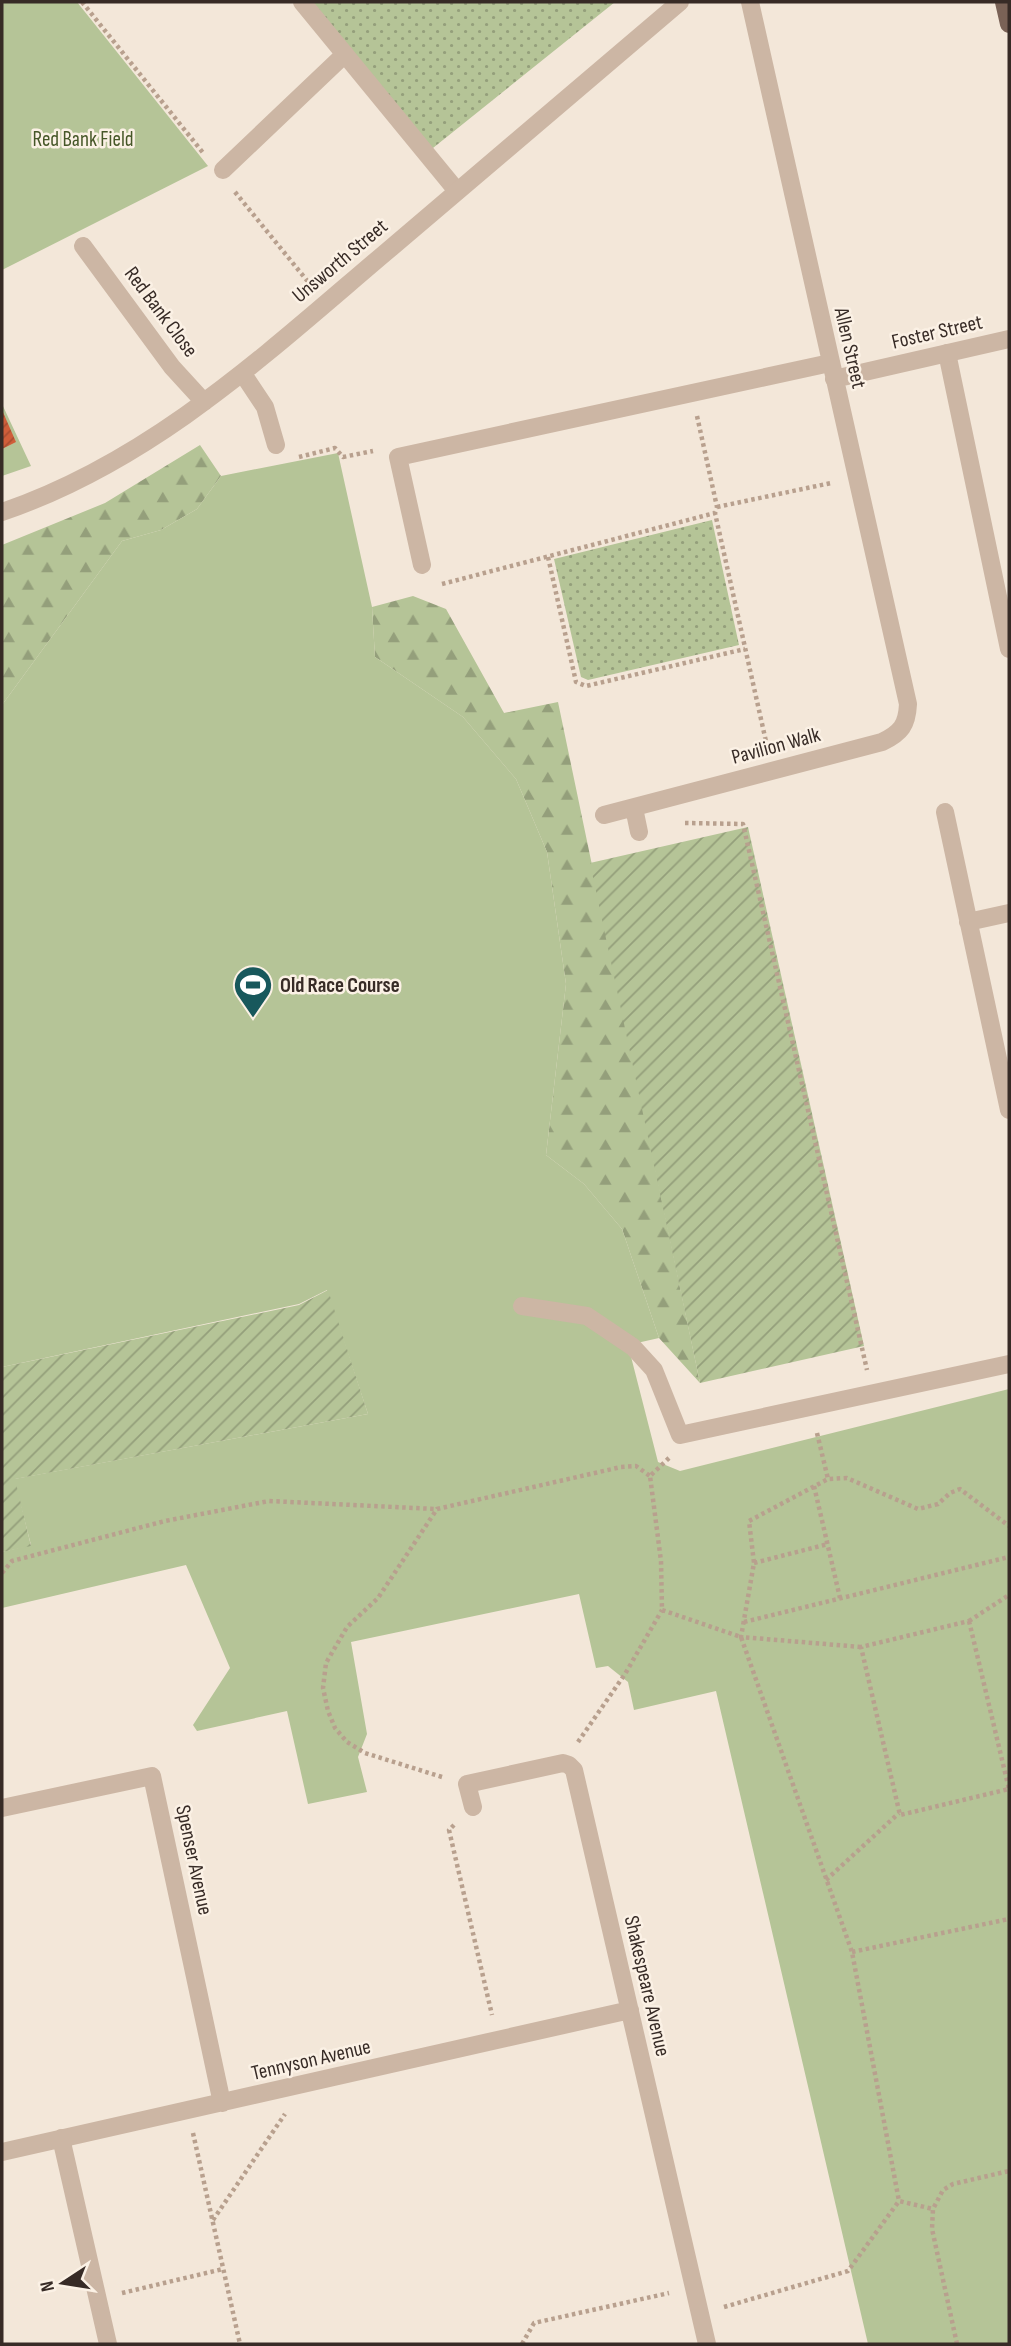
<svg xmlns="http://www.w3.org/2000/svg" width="1011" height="2346" font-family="'Sofia Sans Condensed',sans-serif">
<defs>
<pattern id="grass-dots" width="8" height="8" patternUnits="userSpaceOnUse" patternTransform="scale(1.75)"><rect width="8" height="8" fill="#b5c497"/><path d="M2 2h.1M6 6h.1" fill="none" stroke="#949f7b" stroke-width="1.8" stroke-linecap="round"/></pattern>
<pattern id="forest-firs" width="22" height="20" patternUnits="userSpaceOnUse" patternTransform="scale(1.75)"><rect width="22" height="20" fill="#b5c497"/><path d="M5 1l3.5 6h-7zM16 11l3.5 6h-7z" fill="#949f7b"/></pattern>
<pattern id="garden-furrows" width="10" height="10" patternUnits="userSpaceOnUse" patternTransform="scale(1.75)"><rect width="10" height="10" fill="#b5c497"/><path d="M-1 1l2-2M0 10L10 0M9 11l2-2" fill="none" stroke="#949f7b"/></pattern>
<pattern id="building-hatch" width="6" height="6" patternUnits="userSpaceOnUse" patternTransform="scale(1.75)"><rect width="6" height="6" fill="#d05e3a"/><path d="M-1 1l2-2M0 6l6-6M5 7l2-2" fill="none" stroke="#aa4e31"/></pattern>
</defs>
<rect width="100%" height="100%" fill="#f3e7d9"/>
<!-- grass -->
<path fill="url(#grass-dots)" d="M302 2H615L428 152Z
M712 520 739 645 588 680 581 677 554 559Z"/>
<!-- forest -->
<path fill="url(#forest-firs)" d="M200 445 221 476 197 509 161 530 122 541 2 705V545L105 503Z
M413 596 446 609 504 713 558 702 700 1383 659 1338 622 1229 584 1184 546 1155 566 984 547 852 516 779 463 717 375 657 372 607Z"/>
<!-- park -->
<path fill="#b5c497" d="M2 2H77L208 166 2 270Z
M2 404 31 466 2 476Z
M338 453 372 607 375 657 463 717 516 779 547 852 566 984 546 1155 584 1184 622 1229 659 1338 628 1345 658 1462 680 1471 1009 1389V2344H868L716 1691 634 1710 628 1682 608 1666 596 1668 579 1594 351 1642 367 1734 358 1757 367 1792 308 1804 287 1711 197 1731 193 1725 230 1668 186 1565 2 1608V1552L31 1545 14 1479 368 1414 327 1290 299 1304 2 1367V705L122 541 161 530 197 509 221 476Z"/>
<!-- garden -->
<path fill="url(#garden-furrows)" d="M748 827 864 1346 700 1383 590 863Z
M328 1290 368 1414 15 1479 31 1546 2 1552V1367L299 1305Z"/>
<!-- building -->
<path fill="url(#building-hatch)" d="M2 410 16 442 2 449Z"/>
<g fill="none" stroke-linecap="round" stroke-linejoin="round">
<!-- path -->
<path stroke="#b8a08e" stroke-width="4.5" stroke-dasharray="3.5 3.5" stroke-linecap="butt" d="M82 2 204 154
M235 192 309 283
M697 416 717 507 715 513 767 746
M299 457 335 448 343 457 373 451
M717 507 831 483
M548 557 576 682 586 686 745 649
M442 584 715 513
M685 823 743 824 867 1370
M817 1433 828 1479
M669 1458 650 1476 661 1561 662 1610 741 1637 852 1952 899 2201 933 2209
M814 1486 840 1598
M754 1563 828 1544
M2 1573 12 1561 165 1521 269 1501 436 1509
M969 1621 1009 1789 900 1815 861 1647Z
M969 1621 1009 1595
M744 1622 1009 1557
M861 1647 741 1637 754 1563 749 1521 828 1479 847 1478 918 1509 938 1504 950 1493 960 1489 1009 1526
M578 1742 625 1674 662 1610
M442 1777 365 1753 347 1742 335 1728 328 1711 323 1688 326 1663 347 1627 378 1598 437 1509 621 1467 636 1466 650 1476
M454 1825 449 1830 492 2015
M826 1880 899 1813
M852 1952 1009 1919
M193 2133 240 2344
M213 2220 285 2114
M122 2293 223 2269
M724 2307 848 2271 899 2201
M522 2344 534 2323 669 2293
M957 2344 932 2229 933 2209 943 2190 953 2184 1009 2171"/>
<!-- lane -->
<path stroke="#ccb6a4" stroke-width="18" d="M302 2 457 191
M223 170 345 54
M947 353 1009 649
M243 374 265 407 276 445
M522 1306 587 1316 633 1347 654 1370 680 1435 1009 1364"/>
<!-- street -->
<path stroke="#ccb6a4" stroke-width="18" d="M83 246 172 367 204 402
M834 379 1009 339
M2 512C152 461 267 353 385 253 484 169 582 85 680 2
M422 565 398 457 830 363
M634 808 639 832
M945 812 1009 1110
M604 815 882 742C901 733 907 725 908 704L750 2
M968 922 1009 913
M473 1807 467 1784 563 1763 569 1765 574 1770 707 2344
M2 1808 152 1776 222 2103
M61 2138 108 2344
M2 2152 630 2010"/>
<!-- primary -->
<path stroke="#7a6256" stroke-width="18" d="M1004 2 1009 24"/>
</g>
<!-- icons -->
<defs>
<g id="stadium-pin" transform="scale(2.0125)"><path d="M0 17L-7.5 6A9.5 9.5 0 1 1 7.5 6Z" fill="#18585c" stroke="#fbf1e5"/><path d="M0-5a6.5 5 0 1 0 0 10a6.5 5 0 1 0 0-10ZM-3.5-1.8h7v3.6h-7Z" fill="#fff"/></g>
</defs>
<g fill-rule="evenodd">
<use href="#stadium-pin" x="253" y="985"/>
</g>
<g text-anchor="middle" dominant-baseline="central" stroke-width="5" stroke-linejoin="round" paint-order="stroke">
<!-- park labels -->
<g font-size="21" fill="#465728" stroke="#fbf1e5">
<text x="83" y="139">Red Bank Field</text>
</g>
<!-- street labels -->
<g font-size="21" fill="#372b26" stroke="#fbf1e5">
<text transform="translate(340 261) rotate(-40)">Unsworth Street</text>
<text transform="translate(161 312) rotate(53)">Red Bank Close</text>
<text transform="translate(937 332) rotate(-13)">Foster Street</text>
<text transform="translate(850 348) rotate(77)">Allen Street</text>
<text transform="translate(776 746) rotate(-15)">Pavilion Walk</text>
<text transform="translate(194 1860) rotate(78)">Spenser Avenue</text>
<text transform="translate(647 1986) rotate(77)">Shakespeare Avenue</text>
<text transform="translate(311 2060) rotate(-13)">Tennyson Avenue</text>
</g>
<!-- poi labels -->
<g font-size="21" font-weight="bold" fill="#372b26" stroke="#fbf1e5" text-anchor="start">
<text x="280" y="985">Old Race Course</text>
</g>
</g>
<!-- border -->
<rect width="1011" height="2346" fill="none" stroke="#372b26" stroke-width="7"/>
<!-- north arrow -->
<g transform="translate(63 2283) rotate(258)" stroke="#fbf1e5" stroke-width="5" paint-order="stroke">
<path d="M0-5L12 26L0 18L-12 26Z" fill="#372b26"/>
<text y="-10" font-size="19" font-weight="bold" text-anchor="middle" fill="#372b26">N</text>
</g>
</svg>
